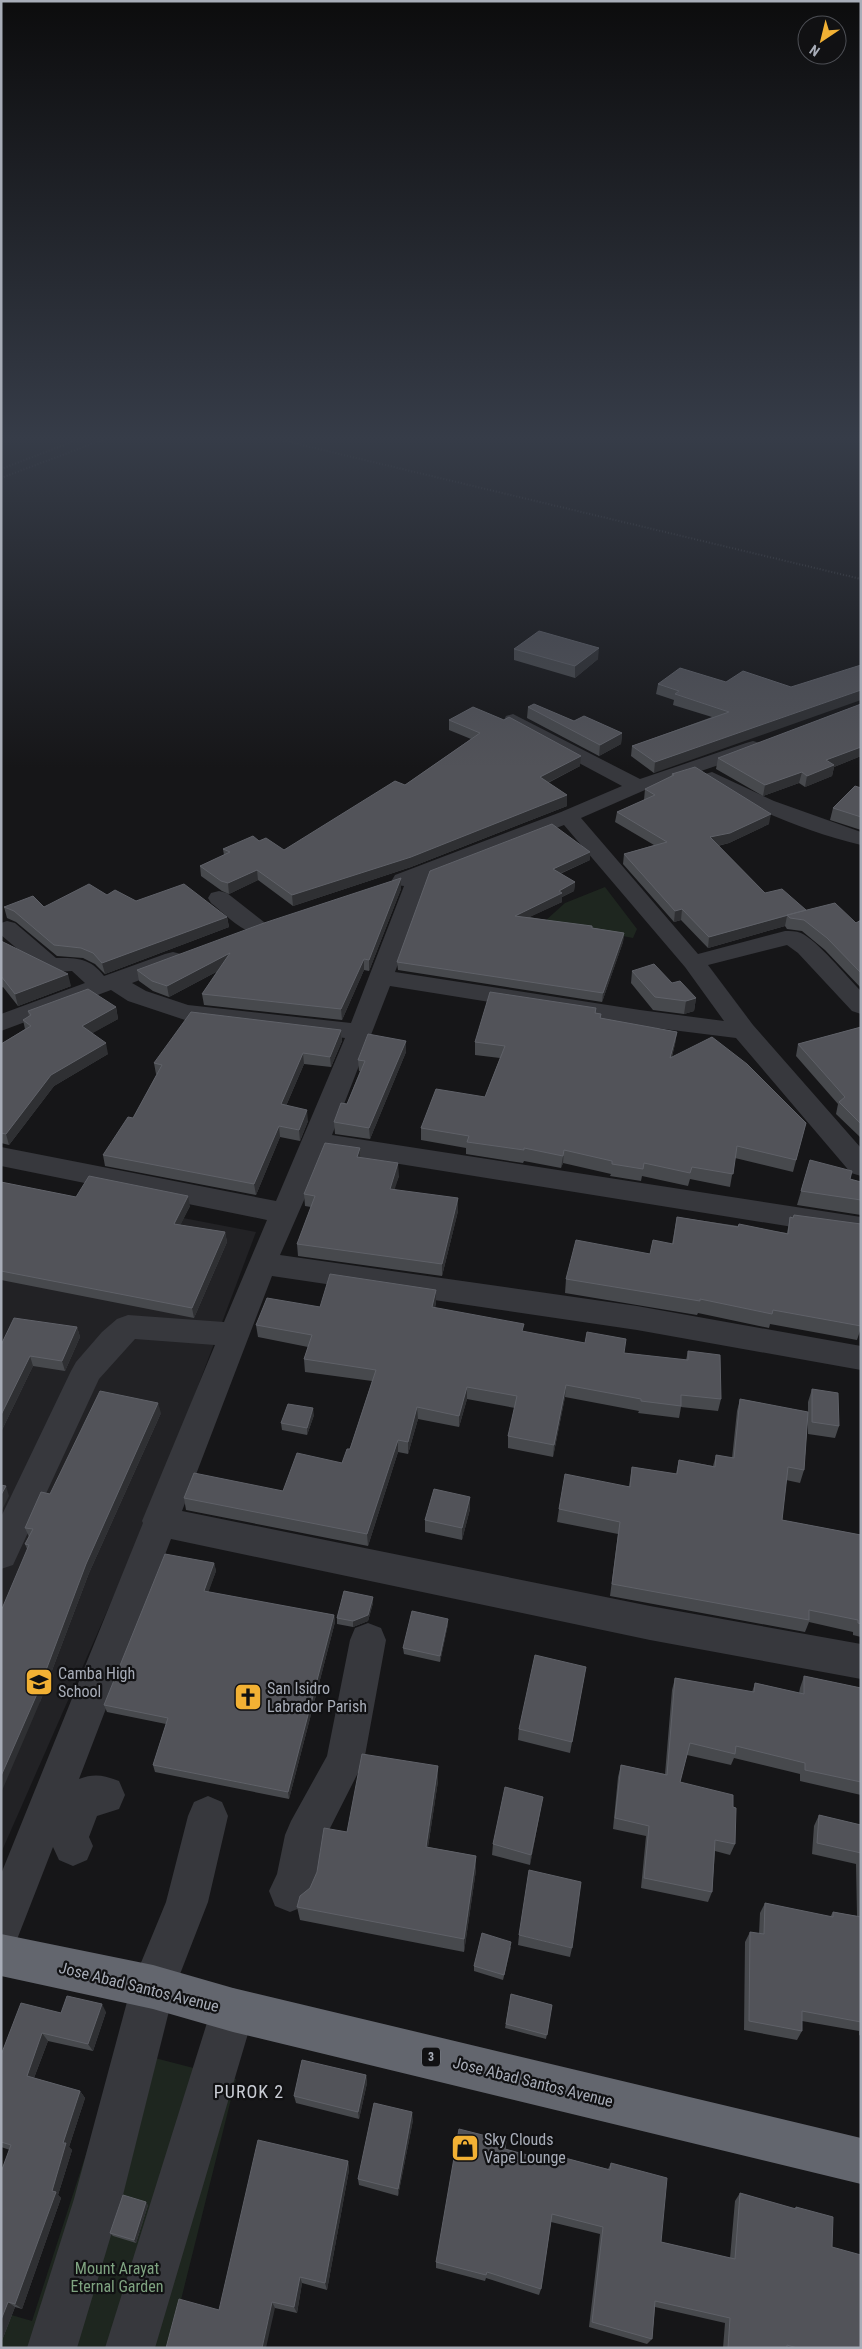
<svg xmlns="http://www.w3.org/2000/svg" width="862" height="2349" font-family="'Roboto Condensed',sans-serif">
<rect width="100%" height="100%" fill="#161618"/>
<!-- built -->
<path fill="#222225" d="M1 1183 256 1232 151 1511 1 1853Z"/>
<!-- green -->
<path fill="#1e261f" d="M605 887 637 929 633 938 545 921 565 903Z
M120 2049 236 2079 169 2348H1V2312L32 2321Z"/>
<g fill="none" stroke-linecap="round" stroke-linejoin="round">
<!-- path -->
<path stroke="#3d3f44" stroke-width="2" stroke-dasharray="1 2" stroke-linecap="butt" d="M277 439 861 579
M1 469 80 439
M1 478 105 439"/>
<!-- minor -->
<path fill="#37383d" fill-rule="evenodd" d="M513 714 640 779 746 743 753 741 760 743 763 747 760 751 645 790 581 818 698 954 785 931C790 931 796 931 801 933 818 941 846 976 861 991V1014L852 1011 798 953 787 945 708 965 753 1025 861 1148V1176L851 1173 736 1038 640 1026 390 986 332 1135 861 1217V1238L325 1152 280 1255 637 1306 861 1346V1370L637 1330 272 1276 182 1511 650 1606 861 1644V1679L650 1640 171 1539 79 1779C94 1773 104 1775 119 1781L125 1795 119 1809 97 1816 89 1837 93 1846 87 1860 73 1866 59 1860 53 1847 16 1942 1 1948V1874L143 1523 142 1521 215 1345 135 1339 99 1379 13 1565 1 1569V1517L71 1371 76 1362 102 1332 117 1319 128 1315 224 1322 267 1220 1 1166V1147L276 1201 345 1038 185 1020 128 1001 111 990 1 1031V1014L85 983 72 971 54 972 41 969 1 935V923L7 921 15 923 56 958C78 958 90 958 104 976L165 954 173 952 181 954 185 959 181 964 132 983 146 991 188 1005 351 1023 404 886 395 885 392 880 395 875 561 812 622 786 506 724 504 720 506 716ZM564 825 685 967 724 1021 640 1010 395 972 430 877Z
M712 772 774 801 861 832V845C807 832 753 809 705 782L702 778 705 774Z
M219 891 227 893 264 922 267 927 264 932C244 937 226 914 211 903L208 898 211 893Z
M368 1623 381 1628 386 1640 364 1761 324 1840 317 1885 311 1900 305 1906 290 1912 275 1906 269 1891 277 1874 285 1835 291 1821 327 1756 350 1640 355 1628Z
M208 1796 222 1802 228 1816 208 1902 175 1987 122 2199 77 2348H27L74 2199 131 1987 166 1902 188 1816 194 1802Z
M233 1988 248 1995 255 2010 155 2348H105L211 2010 218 1995Z"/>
<!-- highway -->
<path fill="#63666e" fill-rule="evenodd" d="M1 1934 153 1965 233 1988 861 2138V2184L233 2032 153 2009 1 1976Z"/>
</g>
<!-- wall -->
<path fill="#47494d" d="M514 649 598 659 575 678 514 660Z
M726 682 791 687 654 773 631 756 632 746 712 717 673 705 674 700 656 694 658 684Z
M861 704V756L834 767 832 776 805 787 799 783 763 796 716 769 718 758Z
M528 707 574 721 622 733 621 744 599 756 527 718Z
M449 720 580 766 548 783 567 806 411 867 293 906 258 880 229 894 222 891 201 876 200 866 224 855 223 849 259 841 284 850 405 785 471 739 449 730Z
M672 774 769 824 729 843 718 846 765 893 806 910 856 923 861 920V988L825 950 802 931 787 929 785 926 708 948 681 920 674 922 623 864 624 854 654 845 615 822 617 812 644 800 645 789 671 776Z
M861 788V830L830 820 833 808Z
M590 860 560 874 575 882 574 891 562 897V902L529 917 624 933 623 942 602 1002 398 970 397 962 430 871Z
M401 889 369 971 364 970 342 1020 204 1005 202 994 218 971 169 997 153 991 139 981 137 970Z
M107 895 136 901 227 917 229 927 105 974 95 964 83 958 57 956 16 922 7 918 4 907H44Z
M1 941 71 986 18 1006 3 987 1 988Z
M632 971 696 998 694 1011 684 1014 653 1010 631 983Z
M116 1007 118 1019 92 1033 108 1054 54 1086 9 1145 1 1143V1044L25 1029 23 1020 29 1017 28 1011Z
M596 1008V1013L601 1014V1018L677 1032 675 1044 672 1057 806 1123 793 1172 735 1158 730 1187 690 1179 688 1186 642 1176 641 1181 610 1176 611 1174 563 1163 561 1168 524 1161 523 1163 466 1154V1148L421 1140V1128L485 1097 500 1058 475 1055V1042Z
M861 1027V1136L860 1135V1137L836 1114 838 1104 796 1056 798 1044Z
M341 1030 342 1041 331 1067 304 1064 286 1106 308 1121 300 1141 280 1137 256 1195 105 1166 103 1155 133 1118 157 1074H156L154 1063Z
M406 1041V1052L370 1139 335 1134 334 1122 347 1104 360 1071H359L358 1060Z
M360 1148 361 1158 399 1176 394 1189 458 1211 442 1276 298 1256 297 1244 311 1207 305 1206 304 1194Z
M810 1160 850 1179 861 1182V1215L797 1205Z
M1 1182 76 1197 190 1206 180 1225 225 1232 227 1242 194 1318 1 1280Z
M677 1217 787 1233 790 1217 861 1224V1328L857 1340 770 1324 769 1328 698 1313 697 1315 565 1293 566 1279 650 1254 672 1244Z
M436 1290V1302L435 1308 524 1332 624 1353 686 1360 688 1351 721 1399 718 1411 681 1407 679 1418 638 1413 639 1411 565 1397 553 1457 508 1448V1436L515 1408 467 1399 459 1427 418 1419 408 1454 398 1452 368 1546 186 1510 184 1498 283 1491 342 1463 350 1449 372 1381 305 1372 304 1359 308 1347 258 1337 256 1325 320 1307Z
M77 1327 80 1337 65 1371 33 1366 1 1432V1345Z
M812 1389 839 1426 835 1438 808 1434V1416L804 1470 800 1483 786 1480 782 1520 861 1535V1637L853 1635V1632L809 1622 805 1632 610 1596 618 1534 557 1522 559 1509 629 1486 632 1467 676 1474 679 1460 713 1466 716 1455 732 1458 737 1411 740 1399 808 1412V1402Z
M161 1413 89 1573 40 1702 27 1549 25 1544 29 1537 25 1528 50 1494Z
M314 1415 307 1435 282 1430 281 1423Z
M470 1497V1509L462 1540 425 1532V1520Z
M214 1563 216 1571 208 1592 334 1615 335 1622 289 1799 155 1772 153 1765 166 1724 107 1712 104 1705Z
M373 1603 368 1621 353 1627 337 1624V1618Z
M448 1624 440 1662 404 1654 403 1648Z
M586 1667 570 1753 518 1740 519 1729Z
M804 1676 861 1688V1795L800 1781V1774L734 1758 731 1765 687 1755 680 1782 733 1807 735 1844 730 1855 715 1851 712 1892 708 1902 641 1888 646 1836 613 1829 618 1777 621 1765 665 1774 672 1690 675 1678 752 1692 755 1683 799 1693 800 1688Z
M438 1766V1781L428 1847 476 1856V1870L464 1952 300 1920 297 1907 347 1832Z
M541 1807 530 1865 492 1855 493 1844Z
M819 1815 861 1825V2036L859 2035V2031L802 2021V2031L797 2040 744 2030 745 1942 750 1932 759 1934 760 1913 765 1903 830 1917 833 1912 857 1916 856 1864 812 1854 814 1826Z
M519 1935 572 1948 570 1957 518 1945Z
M511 1947 503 1980 474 1971V1966Z
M511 1994 552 2005 546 2039 505 2028Z
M106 2012 93 2051 48 2041 34 2078 80 2091 85 2098 69 2147 72 2150 58 2195 61 2198 22 2309 15 2307 1 2343V2172L10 2150 1 2147V2055L61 2013Z
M366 2075 367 2083 359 2119 296 2103 294 2096Z
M413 2120 398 2196 359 2185 358 2179Z
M505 2149 563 2165 565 2158 608 2169 611 2163 661 2242 730 2258 735 2201 740 2193 794 2209 796 2207 832 2247 861 2348H723L725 2323 655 2307 652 2339 647 2344 589 2327 600 2234 551 2222 541 2289 539 2295 486 2278 485 2281 436 2268V2262Z
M348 2161 349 2170 327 2290 302 2283 297 2313 275 2308 219 2310Z
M148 2205 136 2243 113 2236 110 2233Z"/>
<!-- shaded-wall -->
<path fill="#2f3033" d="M599 648 598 659 575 678V666Z
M861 690V700L654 773 655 762Z
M622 733 621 744 599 756 600 745Z
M861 747V756L834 767 832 776 805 787 807 776 826 760Z
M581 756 580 766 539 787 540 777Z
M802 772 799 783 763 796 765 785Z
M567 795V806L411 867 293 906 292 895Z
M771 814 769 824 729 843 708 848 710 837Z
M590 852V860L552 877 553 869Z
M257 870 258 880 229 894 228 883Z
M401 878V889L369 971V960Z
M575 882 574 891 562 897V902L515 924V916Z
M682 909 681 920 674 922 675 911Z
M787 916 785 926 708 948 709 937Z
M227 917 229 927 105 974 102 963Z
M624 933 623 942 602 1002 603 993Z
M230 953 231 964 169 997 167 986Z
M364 959V970L342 1020 341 1009Z
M68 974 71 986 18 1006 15 994Z
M696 998 694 1011 684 1014 686 1001Z
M116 1007 118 1019 84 1038 82 1026Z
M341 1030 342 1041 331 1067 330 1057Z
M677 1032 675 1044 668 1070 670 1058Z
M406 1041V1052L370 1139 369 1128Z
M106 1043 108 1054 54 1086 9 1145 6 1134 51 1075Z
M303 1053 304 1064 282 1115 281 1104Z
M307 1110 308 1121 300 1141 299 1130Z
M279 1126 280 1137 256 1195 254 1184Z
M360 1148 361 1161 357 1157Z
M564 1150 563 1163 561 1168Z
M398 1163 399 1176 391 1201 390 1189Z
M188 1196 190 1206 176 1234 174 1224Z
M458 1198V1211L442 1276V1264Z
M225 1232 227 1242 194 1318 192 1308Z
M436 1290V1302L432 1320V1307Z
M77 1327 80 1337 65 1371 62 1361Z
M30 1356 33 1366 1 1432V1415Z
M566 1385 565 1397 553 1457 554 1445Z
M467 1387V1399L459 1427V1416Z
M158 1403 161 1413 89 1573 40 1702 1 1793V1776L86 1564Z
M417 1407 418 1419 408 1454V1442Z
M313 1408 314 1415 307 1435V1428Z
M398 1440V1452L368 1546 367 1534Z
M6 1486 9 1496 1 1512V1495Z
M470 1497V1509L462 1540V1528Z
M214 1563 216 1571 206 1599 204 1591Z
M373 1597V1603L368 1621 353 1627V1621Z
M334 1615 335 1622 289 1799 288 1792Z
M448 1619V1624L440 1662V1656Z
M438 1766V1781L426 1860V1847Z
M543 1797 541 1807 530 1865 531 1855Z
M476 1856V1870L464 1952V1939Z
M102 2004 106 2012 93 2051 88 2044Z
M42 2033 48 2041 32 2083 27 2076Z
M366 2075 367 2083 359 2119 358 2112Z
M80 2091 85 2098 69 2147 72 2150 58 2195 61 2198 22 2309 15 2304 52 2191 63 2143Z
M412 2112 413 2120 398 2196V2189Z
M348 2161 349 2170 327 2290 325 2283Z
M146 2202 148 2205 136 2243 134 2240Z
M300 2277 302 2283 297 2313 294 2307Z
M8 2302 15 2307 1 2343V2320Z
M272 2302 275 2308 266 2348H262Z"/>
<!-- building -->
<path fill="#525359" stroke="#5f6168" d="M539 631 599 648 575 666 514 649Z
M861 665V690L655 762 632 746 729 712 675 694 679 691 658 684 680 668 726 682 743 671 791 687Z
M534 704 574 721 584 716 622 733 600 745 528 707Z
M861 704V747L826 760 834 765 807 776 802 772 765 785 718 758Z
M473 707 504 720 509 717 581 756 540 777 567 795 411 857 292 895 257 870 228 883 221 881 200 866 230 852 223 849 253 836 259 841 266 838 284 850 395 781 405 785 480 733 449 720Z
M695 767 771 814 730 833 710 837 765 893 782 889 806 910 709 937 682 909 675 911 624 854 667 842 617 812 655 795 645 789 674 775 672 774Z
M855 786 861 788V817L833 808Z
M552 824 590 852 553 869 575 882 559 891 562 893 515 916 592 926V928L624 933 603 993 397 962 430 871Z
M401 878 369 960 364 959 341 1009 202 994 230 953 167 986 152 981 137 970 264 923Z
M89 884 107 895 115 890 136 901 184 884 227 917 102 963 93 953 81 948 54 945 14 911 4 907 33 896 44 907Z
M835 903 856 923 861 920V973L827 938 804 920 790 918 787 915Z
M1 941 68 974 15 994 1 976Z
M654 964 672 983 680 981 696 998 686 1001 655 997 632 971Z
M88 989 116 1007 82 1026 106 1043 51 1075 6 1134 1 1133V1044L31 1026 23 1020 31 1015 28 1011Z
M490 992 596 1008 595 1013 601 1014 600 1018 677 1032 670 1058 712 1037 747 1064 806 1123 796 1160 737 1146 733 1174 692 1167 690 1173 644 1163 643 1169 612 1164V1161L564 1150 563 1156 524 1148V1150L467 1142 469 1136 421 1128 436 1089 485 1097 505 1046 475 1042Z
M191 1012 341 1030 330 1057 303 1053 281 1104 307 1110 299 1130 279 1126 254 1184 103 1155 128 1117 133 1118 162 1065 154 1063Z
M861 1027V1124L839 1102 845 1097 798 1044Z
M368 1034 406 1041 369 1128 334 1122 341 1103 347 1104 365 1061 358 1060Z
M325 1143 360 1148 357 1157 398 1163 390 1189 458 1198 442 1264 297 1244 315 1196 304 1194Z
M810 1160 852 1171 850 1179 861 1182V1200L801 1191Z
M89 1176 188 1196 174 1224 225 1232 192 1308 1 1271V1182L76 1197Z
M794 1215 861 1224V1326L773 1310 772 1314 700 1299V1301L566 1279 576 1240 650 1254 653 1240 673 1244 677 1217 738 1227 739 1224 788 1234 790 1217 793 1218Z
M330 1274 436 1290 432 1307 524 1324 522 1331 585 1343 587 1332 626 1339 624 1353 688 1360V1351L720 1355 721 1399 681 1395V1406L641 1401V1399L566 1385 554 1445 508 1436 517 1396 467 1387 459 1416 417 1407 408 1442 398 1440 367 1534 184 1498 194 1473 283 1491 297 1453 342 1463 347 1449H350L376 1370 304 1359 312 1335 256 1325 267 1298 320 1307Z
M14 1318 77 1327 62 1361 30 1356 1 1415V1345Z
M812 1389 838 1393 839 1426 812 1422Z
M100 1391 158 1403 86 1564 37 1694 1 1776V1611L29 1545 25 1544 33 1529 25 1528 41 1492 50 1494Z
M740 1399 808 1412 804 1470 788 1467 782 1520 861 1535V1624L858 1623V1620L809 1610V1620L612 1584 620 1522 559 1509 565 1474 630 1487 632 1467 677 1474 679 1460 715 1467 716 1455 734 1458Z
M288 1404 313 1408 307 1428 281 1423Z
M1 1485 6 1486 1 1495Z
M434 1489 470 1497 462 1528 425 1520Z
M165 1554 214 1563 204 1591 334 1615 288 1792 153 1765 168 1718 104 1705Z
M344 1591 373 1597 368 1615 353 1621 337 1618Z
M412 1611 448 1619 440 1656 403 1648Z
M535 1655 586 1667 572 1742 519 1729Z
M804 1676 861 1688V1782L805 1770V1763L736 1746 735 1754 690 1743 680 1782 733 1795V1807L736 1808 735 1844 715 1840 712 1892 644 1878 649 1826 615 1818 621 1765 667 1775 675 1678 754 1692 755 1683 804 1694Z
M362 1754 438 1766 426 1847 476 1856 464 1939 297 1907 300 1896 310 1888 317 1872 324 1828 347 1832Z
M505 1787 543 1797 531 1855 493 1844Z
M819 1815 861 1825V1853L817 1843Z
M529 1870 581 1882 572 1948 519 1935Z
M765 1903 833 1917V1912L861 1917V2022L802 2011V2031L749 2021 750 1932 764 1934Z
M482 1933 511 1942 504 1975 474 1966Z
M511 1994 552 2005 547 2035 506 2024Z
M67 1996 102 2004 88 2044 42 2033 27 2076 80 2091 63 2143H66L52 2191 56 2192 15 2304 8 2302 1 2320V2172L11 2145 1 2142V2055L21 2003 61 2013Z
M302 2060 366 2075 358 2112 294 2096Z
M374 2103 412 2112 398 2189 358 2179Z
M459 2129 506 2141 505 2149 564 2165 565 2158 610 2170 611 2163 667 2178 661 2242 735 2259 740 2193 796 2209V2207L833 2217 832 2247 861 2255V2348H797L787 2345V2348H728L730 2318 655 2301 652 2339 592 2322 603 2227 552 2214 541 2289 487 2272 486 2275 436 2262Z
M258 2140 348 2161 325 2283 300 2277 294 2307 272 2302 262 2348H166L179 2299 219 2310Z
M123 2195 146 2202 134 2240 110 2233Z"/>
<!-- sky -->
<linearGradient id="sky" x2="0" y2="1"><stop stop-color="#0c0c0d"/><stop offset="0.57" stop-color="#363c48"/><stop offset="1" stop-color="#363c48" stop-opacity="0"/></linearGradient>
<rect width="862" height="768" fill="url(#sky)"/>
<!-- icons -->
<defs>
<g id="school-square" transform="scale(1.4375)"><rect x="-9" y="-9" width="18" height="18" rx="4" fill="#f2b134" stroke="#111113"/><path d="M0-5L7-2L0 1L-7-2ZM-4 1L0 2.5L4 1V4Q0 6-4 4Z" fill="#111"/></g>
<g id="church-square" transform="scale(1.4375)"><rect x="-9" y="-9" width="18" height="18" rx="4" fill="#f2b134" stroke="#111113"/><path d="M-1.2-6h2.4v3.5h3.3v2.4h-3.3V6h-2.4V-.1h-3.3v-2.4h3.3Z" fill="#111"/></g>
<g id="shop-square" transform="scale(1.4375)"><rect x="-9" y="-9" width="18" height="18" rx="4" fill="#f2b134" stroke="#111113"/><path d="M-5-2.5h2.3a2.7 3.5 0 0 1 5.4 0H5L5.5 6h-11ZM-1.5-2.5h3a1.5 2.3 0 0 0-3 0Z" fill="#111"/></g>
</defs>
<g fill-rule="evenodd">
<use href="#school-square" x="39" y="1682"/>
<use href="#church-square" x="248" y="1697"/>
<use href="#shop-square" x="465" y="2148"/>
</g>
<g text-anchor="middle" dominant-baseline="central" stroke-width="4.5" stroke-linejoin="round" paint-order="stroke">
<!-- shield labels -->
<rect fill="#111113" stroke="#7b7e86" stroke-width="1" x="422" y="2047.5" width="18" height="19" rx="4"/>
<g font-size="12" font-weight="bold" fill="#a8adb8">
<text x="431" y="2057">3</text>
</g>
<!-- near-poi labels -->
<g font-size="16" fill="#a8adb8" stroke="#111113" text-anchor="start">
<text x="58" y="1673">Camba High<tspan x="58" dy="18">School</tspan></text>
<text x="267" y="1688">San Isidro<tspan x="267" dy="18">Labrador Parish</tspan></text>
<text x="484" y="2139">Sky Clouds<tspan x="484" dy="18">Vape Lounge</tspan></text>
</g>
<!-- near-street labels -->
<g font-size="16" fill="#a8adb8" stroke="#111113">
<text transform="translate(139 1987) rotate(14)">Jose Abad Santos Avenue</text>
<text transform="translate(533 2082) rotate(14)">Jose Abad Santos Avenue</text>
</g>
<!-- near-park labels -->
<g font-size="16" fill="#7fa381" stroke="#111113">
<text x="117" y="2268">Mount Arayat<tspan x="117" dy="18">Eternal Garden</tspan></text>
</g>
<!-- near-neighbourhood labels -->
<g font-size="18" letter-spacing="1" fill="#c9ccd4" stroke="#111113">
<text x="249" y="2091">PUROK 2</text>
</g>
</g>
<!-- border -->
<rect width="862" height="2349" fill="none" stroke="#a8adb8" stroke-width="5"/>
<!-- north arrow -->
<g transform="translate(822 40) rotate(215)"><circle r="24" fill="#111113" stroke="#4d4f55"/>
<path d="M0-4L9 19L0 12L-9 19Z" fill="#f2b134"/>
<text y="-8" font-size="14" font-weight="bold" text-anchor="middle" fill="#a8adb8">N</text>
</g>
</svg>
